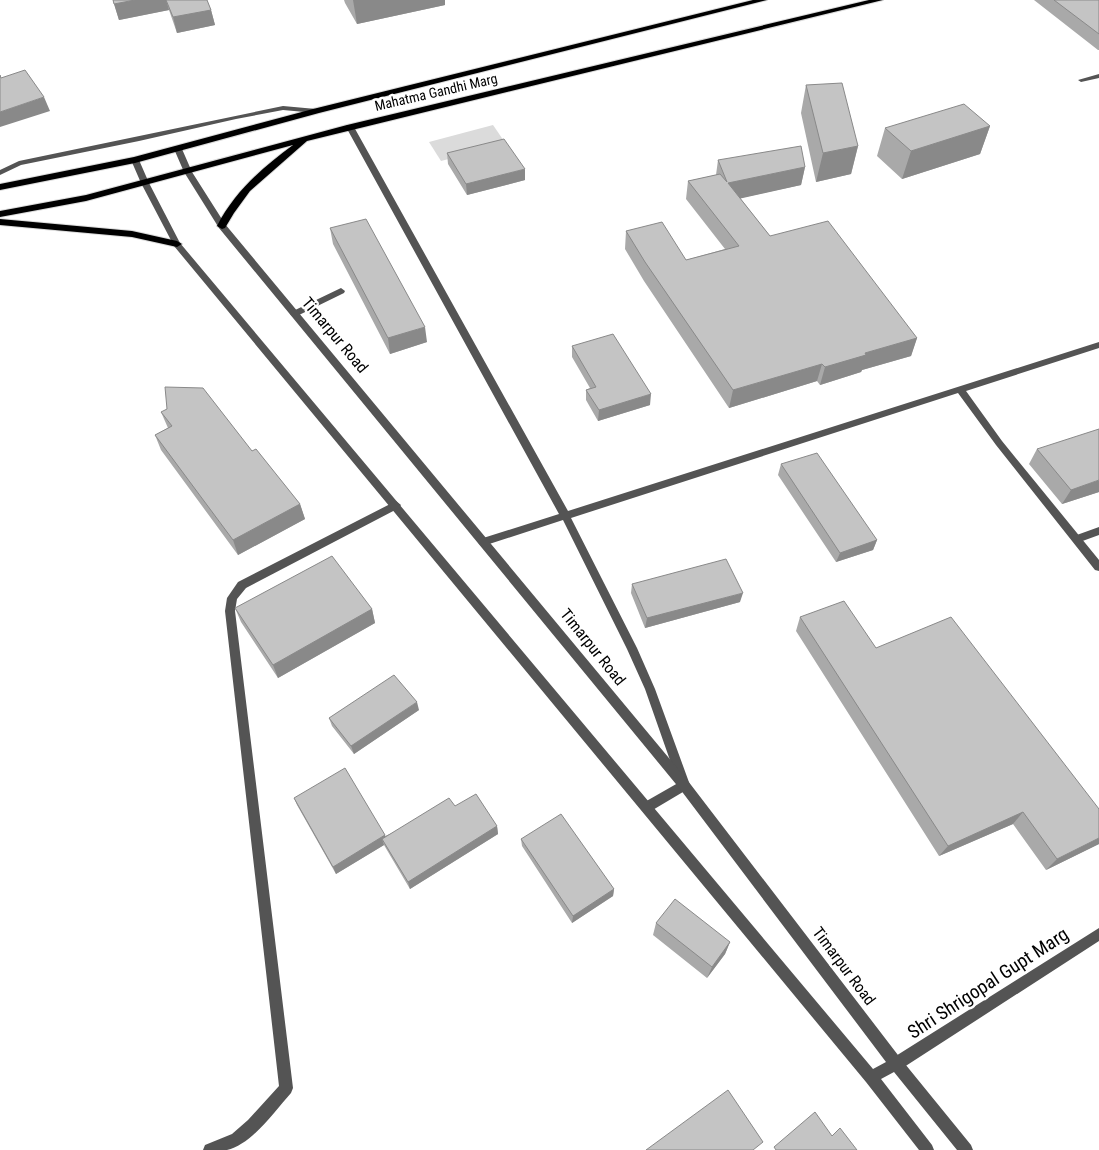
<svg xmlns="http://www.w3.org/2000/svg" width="1099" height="1150" font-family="'Roboto Condensed',sans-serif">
<rect width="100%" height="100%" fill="#fff"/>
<!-- green -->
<path fill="#dbdbdb" d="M493 125 506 144 441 161 429 142Z"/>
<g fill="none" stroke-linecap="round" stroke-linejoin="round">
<!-- primary casing -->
<g stroke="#dbdbdb" stroke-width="2">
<path id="primary" d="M753 0H767L319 113 135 163 0 190V184L134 157 313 109Z
M869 0H883L307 141 250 191 234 213 225 228 222 229 217 226C235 191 262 168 293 145L86 201 0 217V211L86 195 347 125Z
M0 219 132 231 177 241 182 244 177 247 132 237 0 225Z"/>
</g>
<!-- service -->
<path fill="#545454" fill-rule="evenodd" d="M1099 74V78L1081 82 1078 80Z
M341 288 345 291 344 293 297 316 294 317 290 314 291 312Z
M396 501 401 505 399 508 246 588 237 599 235 611 293 1088 291 1093C275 1111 251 1145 227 1150 220 1150 211 1150 203 1150L205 1145 232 1134 248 1120 279 1086 225 611 227 598 238 582Z
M1099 527V535L1077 543 1074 542 1072 539 1074 536Z"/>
<!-- minor -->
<path fill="#545454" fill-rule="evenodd" d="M347 125 354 127 568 511 1099 342V348L966 391 1002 441 1099 560V571L1095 570 996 445 958 393 571 518 637 648 655 689 690 785 688 789 651 811 647 812 643 811 641 807 643 803 678 783 645 689 627 649 563 520 483 546 480 545 478 542 480 539 559 514 346 127Z
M1099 928V941L901 1069 896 1071 891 1069 889 1064 891 1059Z"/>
<!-- tertiary -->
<path fill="#545454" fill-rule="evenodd" d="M283 106 316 109 320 111 316 113 283 110 236 119 139 141 21 165 0 175V170L19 161Z
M175 147H181L182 149 192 172 225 224 688 781 901 1059 971 1145 973 1150H957L894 1072 881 1079 932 1145 934 1150H919L866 1082 174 246 141 183 131 160 132 158H138L139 160 149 183 180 243 873 1069 886 1062 680 789 219 228 184 172 174 149Z"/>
<!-- primary -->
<use href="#primary" fill="#000" fill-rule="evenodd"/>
</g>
<!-- wall -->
<path fill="#a9a9a9" d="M113 0H207L211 10 215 25 177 33 169 10 119 20Z
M344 0H445V5L357 24 345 3Z
M1034 0H1099V50H1098Z
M806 85 858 146 851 174 816 182 801 113Z
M990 126 980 154 902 179 877 156 885 128Z
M447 153 525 180 467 195 448 164Z
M718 160 805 167 801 185 740 198 770 236 917 338 911 356 862 370 861 372 820 385 817 381 729 408 644 281 625 249 626 231 686 260 725 249 686 199 688 181 716 175Z
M330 228 427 342 390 354 333 244Z
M572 346 650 405 598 421 586 400V390L590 388 572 357Z
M161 412 252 451 300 504 305 519 238 555 161 450 155 435 168 428Z
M1037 449 1099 492 1062 504 1029 464Z
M781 464 877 540 873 550 836 562 778 475Z
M632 584 740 602 645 628 631 593Z
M235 608 372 609 375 623 278 678 241 622Z
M800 617 876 648 1099 809V844L1046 870 1013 824 939 856 796 631Z
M419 710 354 754 332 726 329 718Z
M294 798 385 835V836L455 806 497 826 498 834 410 889 384 845 336 874 297 805Z
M521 839 614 889 613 896 572 923 522 846Z
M656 923 730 942 725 954 707 978 653 935Z"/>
<!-- shaded-wall -->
<path fill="#898989" d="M135 0H166L169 10 119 20 114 4Z
M353 0H445V5L357 24Z
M211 10 215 25 177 33 173 17Z
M44 97 50 111 0 127V112Z
M990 126 980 154 902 179 911 151Z
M858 146 851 174 816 182 823 153Z
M805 167 801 185 725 202 728 183Z
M525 169V180L467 195 466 184Z
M425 327 427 342 390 354 388 338Z
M917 338 911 356 862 370 861 372 820 385 825 367 865 353Z
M822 364 817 381 729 408 733 390Z
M651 394 650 405 598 421 599 410Z
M1099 480V492L1062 504 1071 490Z
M300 504 305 519 238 555 233 540Z
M877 540 873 550 836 562 840 553Z
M743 593 740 602 645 628 647 618Z
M372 609 375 623 278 678 273 665Z
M417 702 419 710 354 754 351 746Z
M1023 812 1013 824 939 856 948 846Z
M497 826 498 834 410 889 408 882Z
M385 835 387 843 382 839 384 845 336 874 333 867Z
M1099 838V844L1046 870 1057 859Z
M614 889 613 896 572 923 573 916Z
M730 942 725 954 707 978 712 967Z"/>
<!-- building -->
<path fill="#c4c4c4" stroke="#898989" d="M113 0H135L114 4Z
M166 0H207L211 10 173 17Z
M1054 0H1099V34Z
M25 70 44 97 0 112V75L1 78Z
M842 83 858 146 823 153 806 85Z
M964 104 990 126 911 151 885 128Z
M504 139 525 169 466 184 447 153Z
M801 146 805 167 728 183 770 236 828 221 917 338 865 353 866 355 825 367 822 364 733 390 645 262 626 231 662 222 686 260 739 246 688 181 720 174 727 182 718 160Z
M366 219 425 327 388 338 330 228Z
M613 334 651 394 599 410 586 390 596 387 572 346Z
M165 387 203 388 252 451 256 449 300 504 233 540 155 435 172 426 161 412 167 409Z
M1099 429V480L1071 490 1037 449Z
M817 453 877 540 840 553 781 464Z
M332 556 372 609 273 665 235 608Z
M726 559 743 593 647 618 632 584Z
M844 601 876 648 951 617 1099 809V838L1057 859 1023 812 948 846 800 617Z
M394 675 417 702 351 746 329 718Z
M345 768 385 835 333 867 294 798Z
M476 794 497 826 408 882 382 839 449 798 455 806Z
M561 814 614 889 573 916 521 839Z
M675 899 730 942 712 967 656 923Z
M728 1090 763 1142 753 1150H646Z
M815 1112 832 1136 840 1128 857 1150H776L774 1147Z"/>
<g text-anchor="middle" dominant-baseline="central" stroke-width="5" stroke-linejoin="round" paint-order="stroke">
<!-- far-street labels -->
<g font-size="14" fill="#000" stroke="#fff">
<text transform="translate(436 92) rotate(-13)">Mahatma Gandhi Marg</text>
</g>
<!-- street labels -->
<g font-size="16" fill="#000" stroke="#fff">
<text transform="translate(335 335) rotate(50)">Timarpur Road</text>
<text transform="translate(593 647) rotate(51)">Timarpur Road</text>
<text transform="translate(844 966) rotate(53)">Timarpur Road</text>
</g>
<!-- near-street labels -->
<g font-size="19" fill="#000" stroke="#fff">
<text transform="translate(988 983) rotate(-33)">Shri Shrigopal Gupt Marg</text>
</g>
</g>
</svg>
